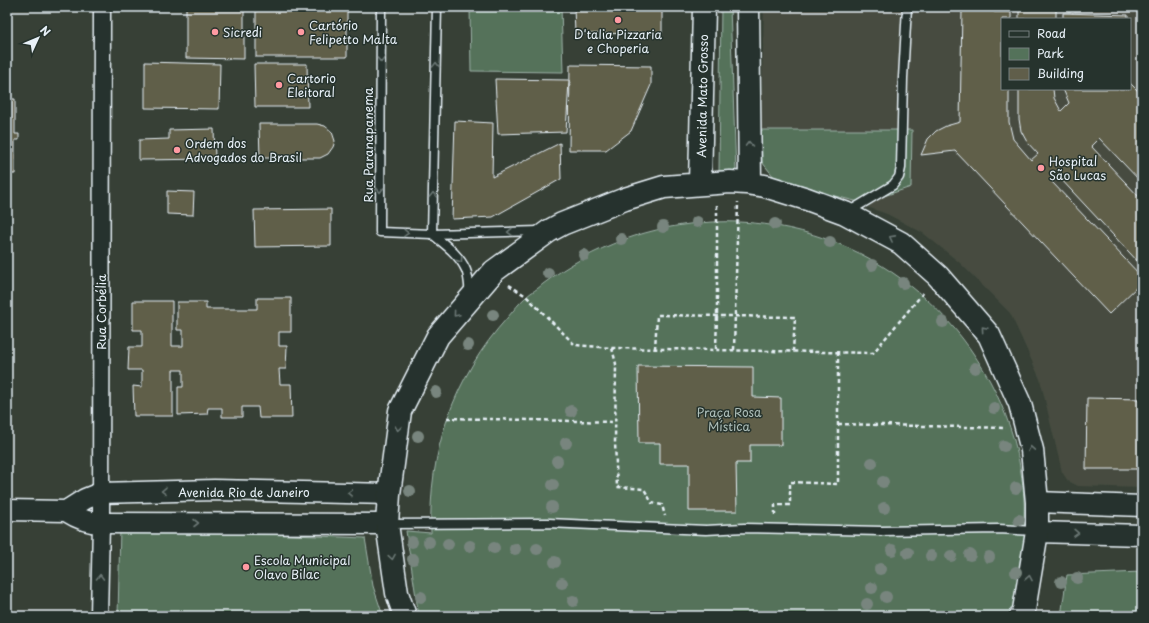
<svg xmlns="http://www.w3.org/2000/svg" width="1149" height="623" font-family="'Playpen Sans',sans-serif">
<rect width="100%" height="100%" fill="#374036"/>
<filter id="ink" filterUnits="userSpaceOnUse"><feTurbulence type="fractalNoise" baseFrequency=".025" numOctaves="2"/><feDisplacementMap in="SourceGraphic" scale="8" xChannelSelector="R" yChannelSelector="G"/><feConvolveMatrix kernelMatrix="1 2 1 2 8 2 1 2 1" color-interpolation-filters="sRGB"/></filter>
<g filter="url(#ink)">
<!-- built -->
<path fill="#464c40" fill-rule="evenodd" d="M764 7H1142V488L1078 486 1068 481 1062 472 1040 379 1010 313 960 263 923 233 887 214 838 197 787 184 774 177 767 170 762 162 761 130ZM1002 19H1130V89H1002Z"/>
<!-- green -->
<path fill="#54725a" stroke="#9eb2a9" d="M470 7H561L563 72 471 71Z
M721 7H730L736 173 719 172Z
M761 130H912L911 187 863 203 787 184 774 177 762 162Z
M713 222C853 216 975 307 1014 440 1019 459 1023 480 1024 500 1025 513 1022 533 1028 545L1014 616H420L418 610 406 531 431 533C428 452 453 378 508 317 514 310 519 303 526 297 531 292 538 289 543 284 593 246 651 225 713 222Z
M120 528 365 538 373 586 383 616H118Z
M1142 572V616H1061L1067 575Z"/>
<!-- building -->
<path fill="#605e4a" stroke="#e8f1f8" d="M186 7H244V59L186 58Z
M256 7H347V57H256Z
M574 7H662V33L575 34Z
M977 7H994V12H1011V19H1002V89H1009V122L1013 139 1031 160 1038 154 1027 142 1021 131 1019 119V89H1053L1054 98 1061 111 1069 103 1063 89H1130V83L1142 95V183L1099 138 1091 146 1142 200V266L1058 176 1052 182 1142 277V282L1109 314 955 151 921 155 928 139 936 131 946 126 960 122 962 10 977 11Z
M1019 7H1056V19H1019Z
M1063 13 1128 15V19H1063Z
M145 62 220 64 219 109 145 108Z
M254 64H307L308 107H255Z
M570 65 651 66V85L631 131 606 150H569Z
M495 79 569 80 566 132 498 134Z
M7 99H15V134H19V140H15V174H7Z
M455 121 493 123 492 177 560 143 561 179 493 217 452 219Z
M259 124H317L325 126 332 132 335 141 333 147 328 154 320 158H260Z
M214 129 215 159 139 160V140L169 139V130Z
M167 191 194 192 193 215 167 214Z
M331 209V246L255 247 254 210Z
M257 298H291V332H279V346H287L286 369H279L280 384H291L292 418H259L258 407H242V417H222V408H208L207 414 178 415V387H183V370H173V416H134L133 386 142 387V370H128L129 347H142V330H133V301H172V346H183V330H177V302H206V309H257Z
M638 366 753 367V397L781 398V445H750V463H736L737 511H689V464H660V443H639Z
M1087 398 1142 399V469H1086Z"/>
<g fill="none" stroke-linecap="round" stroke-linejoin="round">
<!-- service casing -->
<g stroke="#e8f1f8" stroke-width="11">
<path id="service" d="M381 7 380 232 432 234 540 231
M848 212 893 185 899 177 901 168 903 78 907 7
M432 234 437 7
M432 234C444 244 459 254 466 270 469 277 469 287 470 295
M387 524 548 523 706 530 744 528 882 531 998 529 1035 531"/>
</g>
<!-- minor casing -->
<g stroke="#e8f1f8" stroke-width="19">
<path id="minor" d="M99 616 101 523 102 7"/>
</g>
<!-- tertiary casing -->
<g stroke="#e8f1f8" stroke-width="23">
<path id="tertiary" d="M1037 502 1142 506
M7 510 66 511
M66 511 85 499 100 493 214 490 389 494
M66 511C77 518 88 523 101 523L387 524
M1037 532 1142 535"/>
</g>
<!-- secondary casing -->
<g stroke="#e8f1f8" stroke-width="25">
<path id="secondary" d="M748 7 750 183
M700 184 704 7
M405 616 397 593 387 524 389 494 400 411 438 336 494 271 549 231 562 224 625 199 664 187 730 182 746 183 765 186 807 199 845 213 901 243 938 276 989 335 1020 404 1032 450 1037 502V532L1024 610 1021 616"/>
</g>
<!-- path -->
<path stroke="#e8f1f8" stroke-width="2.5" stroke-dasharray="4 3" stroke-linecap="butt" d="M509 285 526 296 575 345 612 348 873 353 924 292
M612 348 616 364 615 442 617 487 644 489 652 503 662 505 665 516
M655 349 657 315 795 317 793 351
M716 349 717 316V204
M734 350 738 202
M447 418 615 422
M838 424 1006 428
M775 515V505H790V482L838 484V352"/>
<!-- service -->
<use href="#service" stroke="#26332d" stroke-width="8"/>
<!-- minor -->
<use href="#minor" stroke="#26332d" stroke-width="16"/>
<!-- tertiary -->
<use href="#tertiary" stroke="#26332d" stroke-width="20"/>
<!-- secondary -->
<use href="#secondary" stroke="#26332d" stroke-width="22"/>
</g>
<!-- trees -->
<g fill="#78857e">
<circle cx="697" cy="222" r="6"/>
<circle cx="775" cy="224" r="6"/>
<circle cx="663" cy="227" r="6"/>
<circle cx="621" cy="239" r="6"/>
<circle cx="830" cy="242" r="6"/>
<circle cx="584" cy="255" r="6"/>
<circle cx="872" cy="265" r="6"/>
<circle cx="548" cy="273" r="6"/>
<circle cx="903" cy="283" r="6"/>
<circle cx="493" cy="315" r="6"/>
<circle cx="943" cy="322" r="6"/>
<circle cx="468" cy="345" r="6"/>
<circle cx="975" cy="368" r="6"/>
<circle cx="436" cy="392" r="6"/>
<circle cx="994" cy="408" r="6"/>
<circle cx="571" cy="411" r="6"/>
<circle cx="418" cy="436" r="6"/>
<circle cx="566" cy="443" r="6"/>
<circle cx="1004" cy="446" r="6"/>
<circle cx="557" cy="461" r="6"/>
<circle cx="872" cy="463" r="6"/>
<circle cx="883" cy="482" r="6"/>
<circle cx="553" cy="485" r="6"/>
<circle cx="1016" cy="488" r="6"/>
<circle cx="410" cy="491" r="6"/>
<circle cx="552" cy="507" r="6"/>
<circle cx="884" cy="508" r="6"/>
<circle cx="1019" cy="520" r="6"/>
<circle cx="412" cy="542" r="6"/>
<circle cx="429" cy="542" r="6"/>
<circle cx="448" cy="544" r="6"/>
<circle cx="470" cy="546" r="6"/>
<circle cx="494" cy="548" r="6"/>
<circle cx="515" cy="549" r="6"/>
<circle cx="537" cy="549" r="6"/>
<circle cx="892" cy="550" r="6"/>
<circle cx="908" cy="553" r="6"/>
<circle cx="970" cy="555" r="6"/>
<circle cx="931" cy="556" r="6"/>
<circle cx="951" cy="556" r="6"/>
<circle cx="989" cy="557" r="6"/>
<circle cx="413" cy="559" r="6"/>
<circle cx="555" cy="562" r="6"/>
<circle cx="880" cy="569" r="6"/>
<circle cx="1016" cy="572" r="6"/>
<circle cx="1077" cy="578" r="6"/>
<circle cx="1061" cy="582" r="6"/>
<circle cx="562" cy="583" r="6"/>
<circle cx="872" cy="588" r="6"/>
<circle cx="421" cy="597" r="6"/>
<circle cx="886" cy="597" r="6"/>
<circle cx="573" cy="601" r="6"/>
<circle cx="867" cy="604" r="6"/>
</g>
<!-- one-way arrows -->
<defs><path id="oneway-chevron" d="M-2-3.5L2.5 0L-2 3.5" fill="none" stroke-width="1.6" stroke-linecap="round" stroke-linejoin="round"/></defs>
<g stroke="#6a7674">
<use href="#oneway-chevron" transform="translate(381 60) rotate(90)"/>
<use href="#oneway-chevron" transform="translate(436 65) rotate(-89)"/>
<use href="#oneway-chevron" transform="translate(749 144) rotate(-91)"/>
<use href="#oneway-chevron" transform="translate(380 190) rotate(90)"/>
<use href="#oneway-chevron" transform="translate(433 195) rotate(-89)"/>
<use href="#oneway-chevron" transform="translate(510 232) rotate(178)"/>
<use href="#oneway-chevron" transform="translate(406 233) rotate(2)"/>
<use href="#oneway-chevron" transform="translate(892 238) rotate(-152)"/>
<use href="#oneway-chevron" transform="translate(460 260) rotate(55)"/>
<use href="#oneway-chevron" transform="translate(456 314) rotate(130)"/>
<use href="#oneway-chevron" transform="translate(984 329) rotate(-131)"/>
<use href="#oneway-chevron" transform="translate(398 428) rotate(98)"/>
<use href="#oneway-chevron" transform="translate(1031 449) rotate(-101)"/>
<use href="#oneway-chevron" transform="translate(164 491) rotate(179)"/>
<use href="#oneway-chevron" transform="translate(350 493) rotate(-179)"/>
<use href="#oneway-chevron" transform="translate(196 523)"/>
<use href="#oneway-chevron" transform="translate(1076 533) rotate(2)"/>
<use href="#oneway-chevron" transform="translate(392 557) rotate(81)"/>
<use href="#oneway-chevron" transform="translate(100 577) rotate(-89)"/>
<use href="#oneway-chevron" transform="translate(1029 578) rotate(-80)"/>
</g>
</g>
<!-- markers -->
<g fill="#ff9aa2" stroke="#26332d" stroke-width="1.5">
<circle cx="618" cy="20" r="4"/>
<circle cx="215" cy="32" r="4"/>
<circle cx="301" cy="32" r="4"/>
<circle cx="279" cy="85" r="4"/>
<circle cx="177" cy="150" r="4"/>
<circle cx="1041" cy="168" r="4"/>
<circle cx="246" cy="567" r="4"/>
</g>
<g text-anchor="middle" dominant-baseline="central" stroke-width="3" stroke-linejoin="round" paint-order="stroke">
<!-- poi labels -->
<g font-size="12" fill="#e8f1f8" stroke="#26332d" text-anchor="start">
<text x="309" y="25">Cartório<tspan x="309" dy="14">Felipetto Malta</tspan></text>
<text x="223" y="32">Sicredi</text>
<text x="618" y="34" text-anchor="middle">D'talia Pizzaria<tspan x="618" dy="14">e Choperia</tspan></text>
<text x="287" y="78">Cartorio<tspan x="287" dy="14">Eleitoral</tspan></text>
<text x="185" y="143">Ordem dos<tspan x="185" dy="14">Advogados do Brasil</tspan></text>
<text x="1049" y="161">Hospital<tspan x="1049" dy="14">São Lucas</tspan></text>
<text x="254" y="560">Escola Municipal<tspan x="254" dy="14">Olavo Bilac</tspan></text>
</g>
<!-- street labels -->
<g font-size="12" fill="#e8f1f8" stroke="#26332d">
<text transform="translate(702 96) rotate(-89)">Avenida Mato Grosso</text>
<text transform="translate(368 145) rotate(-90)">Rua Paranapanema</text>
<text transform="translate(101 312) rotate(-90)">Rua Corbélia</text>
<text x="244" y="492">Avenida Rio de Janeiro</text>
</g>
<!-- park labels -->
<g font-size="12" fill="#adbeb9" stroke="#26332d">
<text x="729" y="412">Praça Rosa<tspan x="729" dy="14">Mística</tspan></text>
</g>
</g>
<!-- margin -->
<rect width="1149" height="623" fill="none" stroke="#26332d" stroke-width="24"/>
<rect x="12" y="12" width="1125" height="599" fill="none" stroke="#e8f1f8" stroke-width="1.5" filter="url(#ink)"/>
<!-- legend -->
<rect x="1001" y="18" width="130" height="72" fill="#26332d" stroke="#747f7e"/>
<rect x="1009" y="31" width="20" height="6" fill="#26332d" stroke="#747f7e"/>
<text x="1037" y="38" font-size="12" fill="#e8f1f8">Road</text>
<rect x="1009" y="48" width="20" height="12" fill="#54725a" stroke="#747f7e"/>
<text x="1037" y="58" font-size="12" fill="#e8f1f8">Park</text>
<rect x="1009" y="68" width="20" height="12" fill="#605e4a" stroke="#747f7e"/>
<text x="1037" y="78" font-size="12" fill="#e8f1f8">Building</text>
<!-- north arrow -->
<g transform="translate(38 38) rotate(46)" stroke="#26332d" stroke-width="3" paint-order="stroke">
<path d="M0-3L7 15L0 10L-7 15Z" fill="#e8f1f8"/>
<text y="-6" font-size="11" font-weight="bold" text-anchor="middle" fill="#e8f1f8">N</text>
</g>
</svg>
